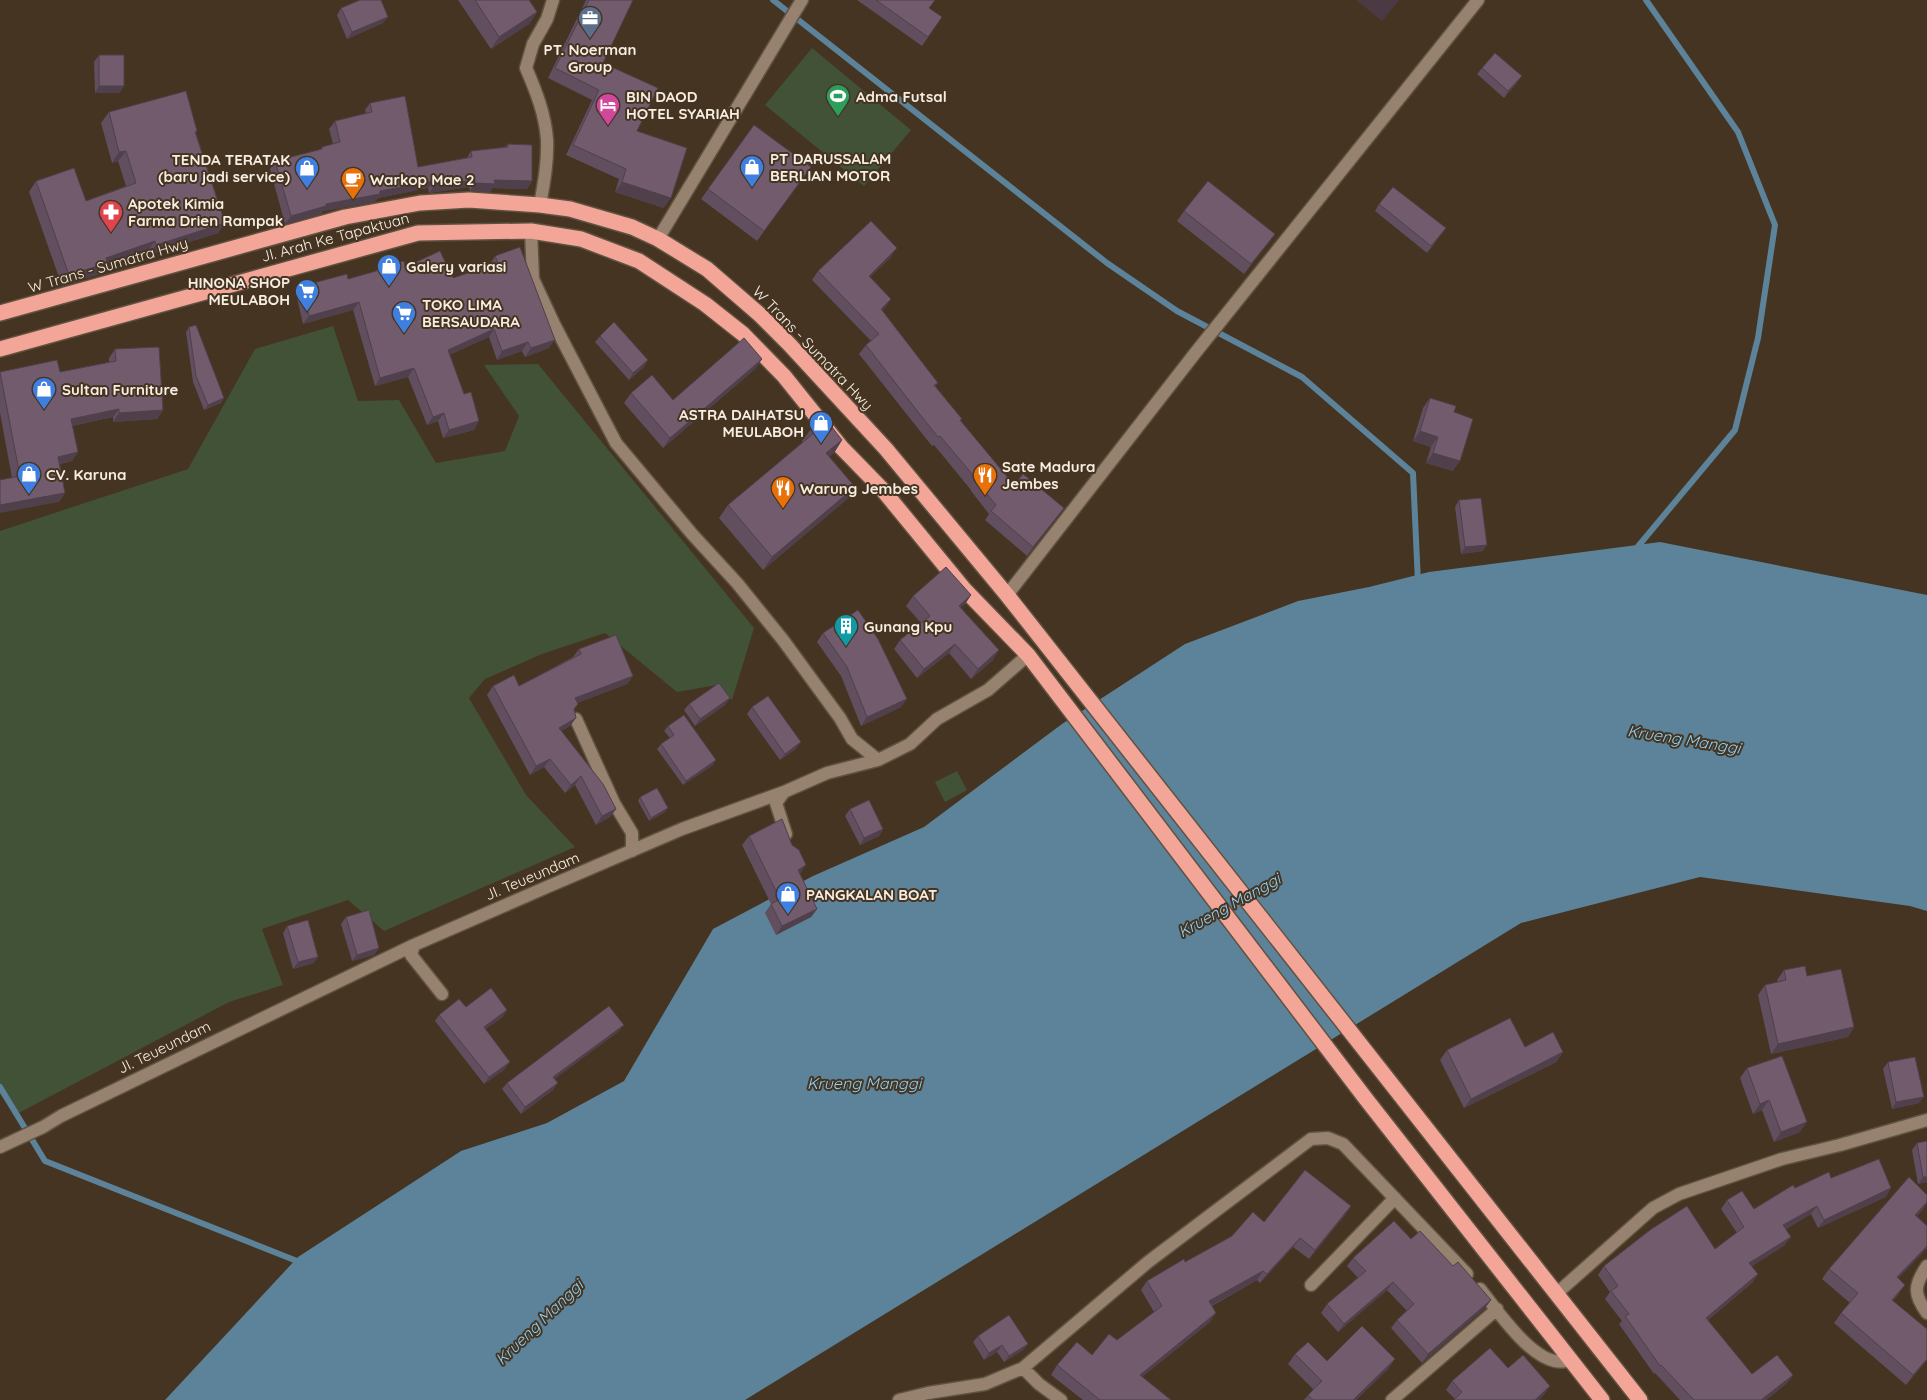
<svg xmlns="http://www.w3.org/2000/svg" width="1927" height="1400" font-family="Quicksand,sans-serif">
<rect width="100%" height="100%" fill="#443421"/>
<!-- education -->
<path fill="#4b3943" d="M1356 0H1399L1382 21Z"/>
<!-- green -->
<path fill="#425236" d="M812 48 911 130 864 186 765 105Z
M333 326 358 401 399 400 436 463 505 451 519 416 484 365 538 364 754 628 732 700 717 685 677 692 605 633 542 654 485 679 469 698 526 795 575 847 384 931 348 900 262 929 283 985 229 1002 15 1115 0 1094V531L188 469 255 349Z
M957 771 967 790 945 802 935 782Z"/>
<!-- water -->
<path fill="#5c8399" d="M1660 542 1927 595V911L1910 906 1700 877 1521 923 745 1400H165L298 1257 461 1151 547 1123 624 1081 713 929 813 876 924 827 1062 724 1185 644 1298 601 1369 587 1429 572Z"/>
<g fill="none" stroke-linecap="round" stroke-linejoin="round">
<!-- stream -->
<path stroke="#5c8399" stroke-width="6" d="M773 0 1107 263 1177 311 1302 377 1413 473 1418 583
M1635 550 1735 430 1758 338 1775 225 1738 132 1646 0
M0 1087 45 1161 302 1263"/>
<!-- minor casing -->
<g stroke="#605241" stroke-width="15">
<path id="minor" d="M540 205C544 183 548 161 547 139 545 114 536 91 526 68L533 44 547 19 553 0
M531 231 533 279 554 324 616 443 692 534 737 583 783 640 840 718 852 739 878 760
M658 239 802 0
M1007 595 1196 352 1478 0
M576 719 614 803 632 833V851
M784 792 776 803 786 834
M414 945 411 955 442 994
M0 1147 43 1127 61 1116 414 945 547 887 682 829 784 792 827 773 878 760 910 744 937 719 988 690 1028 655
M1927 1266C1914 1285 1913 1294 1927 1313
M1311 1285 1395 1198
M1480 1289C1497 1310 1528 1356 1555 1361 1560 1362 1566 1361 1571 1361
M1556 1294 1653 1208 1679 1194 1782 1159 1840 1145 1927 1120
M1023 1368 1039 1384 1061 1400
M899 1400 928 1393 985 1384 1023 1368 1148 1262 1311 1139 1328 1138 1343 1144 1467 1274
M1392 1400 1497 1309"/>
</g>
<!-- highway casing -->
<g stroke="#605241" stroke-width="18">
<path id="highway" d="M0 313 345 217 420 203 469 200 540 205 570 209 632 227 658 239 707 269 759 314 789 344 886 449 1007 595 1640 1400
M0 349 418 233 531 231 581 239 639 261 705 304 743 334 784 376 841 447 882 489 964 589 1028 655 1366 1099 1602 1400"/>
</g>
<!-- minor -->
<use href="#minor" stroke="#96826e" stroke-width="12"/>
<!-- highway -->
<use href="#highway" stroke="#f3a597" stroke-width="15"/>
</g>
<!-- wall -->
<path fill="#614e5e" d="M458 0H529L537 12 529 24 491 49Z
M586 0H633L603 63 637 131 664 208 615 192 619 179 566 155 592 100 548 78Z
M857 0H935L929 8 942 17 922 46Z
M341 8 383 23 347 39 337 15Z
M99 55 120 93H95L94 62Z
M1482 68 1517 83 1504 98 1477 74Z
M370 103 418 167 467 158 471 151 505 147 508 144 532 181 527 189 492 188 490 192 470 191 469 187 429 193 428 188 378 198 375 202 323 211 321 214 285 224 270 169 275 161 320 150 322 147 333 144 329 129 335 121 366 113 365 110Z
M109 112 197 131 196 133 225 223 218 233 148 255 147 252 105 267 100 274 62 286 29 192 36 181 86 201 126 186 118 161 112 163 101 123Z
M754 125 811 167 757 241 701 199Z
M1379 204 1446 228 1427 253 1375 211Z
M1184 211 1275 234 1244 274 1177 221Z
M495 256 549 348 525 357 522 351 497 360 489 337 449 355 474 430 443 438 438 421 427 425 408 377 375 386 353 310 303 324 296 294 302 286 348 279 375 272 379 266 405 267 453 278 490 265V264Z
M891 257 870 277 891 299 882 310 938 383 935 386 962 419 960 421 1014 485 1064 508 1027 556 985 520 989 514 971 491V490L934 445 932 446 912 421 859 354 866 345 871 341 812 280 818 271Z
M189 327 221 403 204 410 193 382 186 332Z
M600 336 644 367 629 380 595 342Z
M115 349 163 410 157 419 113 422V417L72 426 78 452 72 461 60 464 65 493 59 502 12 478 0 413V372H60L109 362V358Z
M762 359 755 369 663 448 624 403 631 393 673 400Z
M1430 398 1454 412 1453 471 1426 463 1431 447 1413 441 1423 408Z
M811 429 842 440 834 453 829 456 855 487 846 500 763 570 719 518 728 505 803 442 802 441Z
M1459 500 1483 551 1461 554 1455 507Z
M971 595 965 604 961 607 993 660 971 679 949 653 917 678 894 649 900 640 921 623 906 606 913 596Z
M823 633 901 707 861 726 841 676 817 642Z
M579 649 633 676 627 684 577 703 574 709 570 726 561 731 616 809 610 817 596 825 575 785 565 793 544 767 530 775 487 695 493 686H519L573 657Z
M730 698 725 705 695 726 684 710 689 704Z
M752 707 796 749 780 760 747 714Z
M668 726 713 765 683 785 657 749 661 744 670 738 664 731Z
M640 797 665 812 649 821 638 801Z
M850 809 883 829 879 836 860 845 845 816Z
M749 836 792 845 800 874 817 909 811 917 776 935 765 913 771 904 742 845Z
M346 917 379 948 374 955 352 961 341 924Z
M287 926 314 963 293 969 283 933Z
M1784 970 1807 976 1854 1027 1848 1037 1771 1054 1758 995 1765 985 1778 982 1777 980Z
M466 1007 503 1017 485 1029 505 1069 484 1084 435 1021 439 1015Z
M619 1031 554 1079 553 1090 521 1114 502 1089 507 1083Z
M1447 1050 1563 1052 1556 1062 1464 1108 1440 1060Z
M1888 1062 1919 1103 1892 1109 1883 1069Z
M1747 1068 1800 1132 1774 1142 1762 1110 1753 1114 1740 1078Z
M1917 1143 1927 1182 1918 1184 1912 1150Z
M1831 1178 1886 1197 1818 1228 1811 1214 1786 1229 1785 1245 1752 1266 1758 1274 1752 1283 1708 1320 1752 1374 1793 1375 1787 1383 1766 1400H1680L1655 1373 1654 1374 1619 1324 1622 1321 1605 1299 1610 1292 1598 1275 1604 1266 1715 1249 1737 1233 1721 1209 1727 1200 1754 1209 1795 1188Z
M1924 1208 1917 1216 1927 1226V1248L1898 1278V1295L1893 1301 1927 1360 1906 1385 1834 1323 1841 1313 1850 1303 1822 1279 1829 1269Z
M1345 1215 1309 1259 1293 1247 1260 1283 1257 1280 1212 1306 1210 1322 1142 1377 1171 1400H1083L1051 1375 1057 1365 1092 1355 1117 1340 1154 1312 1141 1290 1147 1281 1264 1222Z
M1411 1239 1453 1266 1491 1300 1485 1308 1422 1363 1391 1328 1397 1320 1407 1311 1387 1290 1338 1332 1321 1313 1327 1304 1358 1278 1347 1266 1353 1258Z
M978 1336 1028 1344 1023 1350 1004 1362 997 1352 984 1360 973 1342Z
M1295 1354 1327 1361 1395 1359 1388 1369 1356 1400H1304L1308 1395 1313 1389 1288 1364Z
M1508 1368 1544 1395 1455 1399 1446 1390 1452 1381Z"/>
<!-- shaded-wall -->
<path fill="#4f404c" d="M537 12 529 24 491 49 499 37Z
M388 17 383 23 347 39 352 32Z
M1522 76 1517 83 1504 98 1508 91Z
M99 86H124L120 93H95Z
M126 151 118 161 112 163 119 152Z
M475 180 469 187 429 193 435 185Z
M494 180 532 181 527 189 492 188 490 192 470 191 475 183Z
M434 181 428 188 378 198 375 202 323 211 321 214 285 224 291 216 326 204 380 191Z
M622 182 671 198 664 208 615 192Z
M225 223 218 233 148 255 156 245Z
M1275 234 1268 244 1244 274 1251 264Z
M155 241 147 252 105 267 100 274 62 286 69 275 106 258Z
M897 248 891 257 862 285 869 276Z
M891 299 885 308 874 317 881 309Z
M359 302 353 310 303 324 309 316Z
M494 329 489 337 442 358 448 350Z
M555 340 549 348 525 357 531 348Z
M528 342 522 351 497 360 502 351Z
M762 359 755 369 663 448 670 438Z
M648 360 644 367 629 380 633 373Z
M414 368 408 377 375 386 380 378Z
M224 398 221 403 204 410 208 405Z
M119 409 113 417 65 427 71 419Z
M163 410 157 419 113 422 119 413Z
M444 413 438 421 427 425 433 417Z
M479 421 474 430 443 438 449 430Z
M1420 431 1438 437 1431 447 1413 441Z
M842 440 834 453 818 466 826 453Z
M78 452 72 461 52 465 58 457Z
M1433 453 1460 461 1453 471 1426 463Z
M855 487 846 500 763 570 772 557Z
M65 493 59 502 0 513V505Z
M1064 508 1057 517 1027 556 1033 547Z
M1487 545 1483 551 1461 554 1465 547Z
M971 595 965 604 953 615 959 606Z
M955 644 949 653 917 678 924 669Z
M999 650 993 660 971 679 978 669Z
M633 676 627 684 569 706 575 698Z
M730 698 725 705 695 726 700 719Z
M907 699 901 707 861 726 867 717Z
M576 718 570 726 553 736 559 728Z
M801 742 796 749 780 760 785 754Z
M550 759 544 767 530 775 536 766Z
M716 760 713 765 683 785 686 781Z
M581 776 575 785 565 793 571 785Z
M668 808 665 812 649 821 651 818Z
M616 809 610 817 596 825 602 816Z
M883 829 879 836 860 845 864 838Z
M806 865 800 874 798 870Z
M817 909 811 917 776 935 782 926Z
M379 948 374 955 352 961 357 955Z
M318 957 314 963 293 969 298 962Z
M507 1010 503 1017 479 1034 484 1027Z
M624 1025 619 1031 548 1084 553 1077Z
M1854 1027 1848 1037 1771 1054 1778 1044Z
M1563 1052 1556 1062 1464 1108 1471 1099Z
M510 1062 505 1069 484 1084 489 1077Z
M558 1083 553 1090 521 1114 525 1107Z
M1924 1097 1919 1103 1892 1109 1896 1102Z
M1769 1100 1762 1110 1753 1114 1760 1104Z
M1807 1122 1800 1132 1774 1142 1781 1132Z
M1923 1177H1927V1182L1918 1184Z
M1891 1188 1886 1197 1818 1228 1824 1220Z
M1927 1202V1204L1924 1208 1908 1225 1915 1215Z
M1351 1206 1345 1215 1309 1259 1315 1250Z
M1817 1206 1811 1214 1778 1233 1783 1225Z
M1791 1237 1785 1245 1743 1272 1749 1263Z
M1300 1238 1293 1247 1260 1283 1267 1274Z
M1927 1246V1248L1890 1287 1897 1277Z
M1263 1271 1257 1280 1203 1310 1209 1301Z
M1758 1274 1752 1283 1700 1326 1706 1318Z
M1393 1282 1387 1290 1338 1332 1344 1324Z
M1905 1285 1898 1295 1885 1310 1892 1300Z
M1491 1300 1485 1308 1422 1363 1428 1354Z
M1216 1313 1210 1322 1133 1384 1140 1375Z
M1028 1344 1023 1350 1004 1362 1009 1356Z
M1002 1345 997 1352 984 1360 989 1353Z
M1395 1359 1388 1369 1356 1400H1353Z
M1927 1359V1360L1906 1385 1913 1375Z
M1793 1375 1787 1383 1766 1400H1761Z
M1550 1386 1544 1395 1539 1400H1535Z"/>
<!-- building -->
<path fill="#715b6d" stroke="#4f404c" d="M360 0H381L388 17 352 32 341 8Z
M475 0H529L537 12 499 37Z
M589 0H633L603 63 658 88 637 131 687 148 671 198 622 182 626 169 573 145 599 90 555 68Z
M876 0H935L929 8 942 17 928 37Z
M1495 53 1522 76 1508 91 1482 68Z
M99 55H124V86H99Z
M186 91 197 131 195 132 225 223 156 245 155 241 106 258 107 263 69 275 36 181 74 168 86 201 136 183 126 151 119 152 109 112Z
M405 96 418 167 472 157 471 151 508 147V144L532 145V181L494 180 495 184 475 183V180L435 185 434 181 380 191V194L326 204V206L291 216 275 161 322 149V147L340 142 335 121 372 112 370 103Z
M754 125 811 167 764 231 708 189Z
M1208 181 1275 234 1251 264 1184 211Z
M1393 187 1446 228 1431 246 1379 204Z
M871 221 897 248 869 276 891 299 881 309 938 383 934 385 962 419 960 420 1014 485 1023 474 1064 508 1033 547 991 511 996 505 977 482 978 481 940 436 938 437 918 412 866 345 879 334 818 271Z
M520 247 555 340 531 348 528 342 502 351 494 329 448 350 464 394 471 392 479 421 449 430 444 413 433 417 414 368 380 378 359 302 309 316 302 286 347 274 348 279 380 270 379 266 404 261 405 267 440 251 453 278 498 263 495 256Z
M614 322 648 360 633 373 600 336Z
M196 325 224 398 208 405 196 376 189 327Z
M744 338 762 359 670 438 631 393 652 375 673 400Z
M159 347 163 410 119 413V409L71 419 78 452 58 457 65 493 0 505V480L20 476 0 372 57 360 60 372 116 361 115 349Z
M1430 398 1456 406 1454 412 1473 419 1460 461 1433 453 1438 437 1420 431Z
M824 417 842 440 826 453 855 487 772 557 728 505 814 433 811 429Z
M1481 498 1487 545 1465 547 1459 500Z
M946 567 971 595 959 606 999 650 978 669 955 644 924 669 900 640 930 616 913 596Z
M858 610 878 639 907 699 867 717 847 667 823 633Z
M616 635 633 676 575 698 578 704 574 709 576 718 559 728 603 784 616 809 602 816 581 776 571 785 550 759 536 766 493 686 514 675 519 686 581 654 579 649Z
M719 683 730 698 700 719 689 704Z
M768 696 801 742 785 754 752 707Z
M684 715 716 760 686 781 661 744 674 735 668 726Z
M657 788 668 808 651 818 640 797Z
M869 800 883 829 864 838 850 809Z
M782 819 792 845 799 850 806 865 798 870 817 909 782 926 771 904 780 899 749 836Z
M369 910 379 948 357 955 346 917Z
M308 920 318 957 298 962 287 926Z
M1805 966 1807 976 1841 969 1854 1027 1778 1044 1765 985 1786 980 1784 970Z
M491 988 507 1010 484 1027 510 1062 489 1077 439 1015 459 999 466 1007Z
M609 1006 624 1025 553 1077 558 1083 525 1107 507 1083Z
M1510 1018 1525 1047 1553 1032 1563 1052 1471 1099 1447 1050Z
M1782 1056 1807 1122 1781 1132 1769 1100 1760 1104 1747 1068Z
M1915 1057 1924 1097 1896 1102 1888 1062Z
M1927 1141V1177H1923L1917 1143Z
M1879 1159 1891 1188 1824 1220 1817 1206 1783 1225 1791 1237 1749 1263 1758 1274 1706 1318 1752 1374 1777 1355 1793 1375 1761 1400H1694L1661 1365 1660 1366 1625 1316 1629 1314 1611 1291 1618 1286 1604 1266 1650 1230 1687 1206 1715 1249 1744 1227 1727 1200 1742 1191 1754 1209 1793 1185 1795 1188 1829 1172 1831 1178Z
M1305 1170 1351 1206 1315 1250 1300 1238 1267 1274 1263 1271 1209 1301 1216 1313 1140 1375 1171 1400H1100L1057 1365 1077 1342 1092 1355 1109 1334 1117 1340 1162 1306 1147 1281 1184 1259 1185 1262 1232 1236 1253 1212 1264 1222Z
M1909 1177 1927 1195V1202L1915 1215 1927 1226V1246L1897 1277 1905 1285 1892 1300 1927 1329V1359L1913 1375 1841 1313 1858 1293 1829 1269Z
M1394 1221 1411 1239 1420 1231 1453 1266 1458 1262 1491 1300 1428 1354 1397 1320 1414 1304 1393 1282 1344 1324 1327 1304 1366 1271 1353 1258Z
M1009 1315 1028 1344 1009 1356 1002 1345 989 1353 978 1336Z
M1362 1326 1395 1359 1353 1400H1313L1308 1395 1322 1381 1295 1354 1308 1342 1327 1361Z
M1490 1348 1508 1368 1523 1355 1550 1386 1535 1400H1454L1462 1392 1452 1381Z"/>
<!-- icons -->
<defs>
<g id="office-pin" transform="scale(1.25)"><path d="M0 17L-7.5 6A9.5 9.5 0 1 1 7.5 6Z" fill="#5c6f8a" stroke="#443421"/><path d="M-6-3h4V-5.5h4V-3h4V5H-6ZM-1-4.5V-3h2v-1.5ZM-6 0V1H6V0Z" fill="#fff"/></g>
<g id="stadium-pin" transform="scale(1.25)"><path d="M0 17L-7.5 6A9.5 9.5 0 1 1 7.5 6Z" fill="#2e9e5b" stroke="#443421"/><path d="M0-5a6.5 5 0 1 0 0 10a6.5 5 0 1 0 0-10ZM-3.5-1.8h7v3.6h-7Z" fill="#fff"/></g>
<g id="hotel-pin" transform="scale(1.25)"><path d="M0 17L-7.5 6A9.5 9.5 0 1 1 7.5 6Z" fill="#d1479c" stroke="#443421"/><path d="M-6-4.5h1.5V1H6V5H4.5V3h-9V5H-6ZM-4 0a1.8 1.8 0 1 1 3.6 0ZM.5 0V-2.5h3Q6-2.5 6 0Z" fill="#fff"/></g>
<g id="shop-pin" transform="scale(1.25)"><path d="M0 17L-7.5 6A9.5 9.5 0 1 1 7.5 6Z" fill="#3f7fe0" stroke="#443421"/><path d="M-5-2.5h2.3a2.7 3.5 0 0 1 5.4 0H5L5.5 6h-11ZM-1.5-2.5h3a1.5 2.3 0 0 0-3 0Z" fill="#fff"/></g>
<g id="cafe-pin" transform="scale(1.25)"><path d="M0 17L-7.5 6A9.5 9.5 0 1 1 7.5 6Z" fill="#e8710a" stroke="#443421"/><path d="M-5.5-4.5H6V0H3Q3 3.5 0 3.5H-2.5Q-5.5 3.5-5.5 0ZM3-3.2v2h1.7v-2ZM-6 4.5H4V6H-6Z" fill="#fff"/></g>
<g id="pharmacy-pin" transform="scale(1.25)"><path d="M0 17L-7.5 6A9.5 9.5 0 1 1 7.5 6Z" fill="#e0444e" stroke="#443421"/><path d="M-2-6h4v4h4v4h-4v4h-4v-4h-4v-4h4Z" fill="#fff"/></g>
<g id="supermarket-pin" transform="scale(1.25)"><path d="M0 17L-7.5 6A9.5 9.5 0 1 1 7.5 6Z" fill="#3f7fe0" stroke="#443421"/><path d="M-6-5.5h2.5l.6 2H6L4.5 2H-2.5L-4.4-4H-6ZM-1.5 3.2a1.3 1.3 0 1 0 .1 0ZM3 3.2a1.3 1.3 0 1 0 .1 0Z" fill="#fff"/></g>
<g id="restaurant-pin" transform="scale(1.25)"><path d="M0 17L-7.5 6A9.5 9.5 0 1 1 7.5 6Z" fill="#e8710a" stroke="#443421"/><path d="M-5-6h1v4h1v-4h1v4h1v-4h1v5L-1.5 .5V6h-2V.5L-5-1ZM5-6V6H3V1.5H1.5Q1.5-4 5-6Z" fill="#fff"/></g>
<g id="building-pin" transform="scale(1.25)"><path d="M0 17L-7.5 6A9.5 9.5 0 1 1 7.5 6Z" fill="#0f9aa8" stroke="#443421"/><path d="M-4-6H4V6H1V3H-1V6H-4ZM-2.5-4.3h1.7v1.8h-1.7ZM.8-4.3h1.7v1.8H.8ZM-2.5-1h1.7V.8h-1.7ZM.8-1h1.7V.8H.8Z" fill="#fff"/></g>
</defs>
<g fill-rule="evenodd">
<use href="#office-pin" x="590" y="18"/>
<use href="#stadium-pin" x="838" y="96"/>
<use href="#hotel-pin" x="608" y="105"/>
<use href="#shop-pin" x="752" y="167"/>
<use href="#shop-pin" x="307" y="168"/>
<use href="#cafe-pin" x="353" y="179"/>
<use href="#pharmacy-pin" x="111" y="212"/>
<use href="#shop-pin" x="389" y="266"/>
<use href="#supermarket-pin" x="307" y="291"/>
<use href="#supermarket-pin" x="404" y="313"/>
<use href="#shop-pin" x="44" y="389"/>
<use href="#shop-pin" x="821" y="423"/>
<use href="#shop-pin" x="29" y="474"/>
<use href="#restaurant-pin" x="985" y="475"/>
<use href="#restaurant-pin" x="783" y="488"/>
<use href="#building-pin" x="846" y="626"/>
<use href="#shop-pin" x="788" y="894"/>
</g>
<g text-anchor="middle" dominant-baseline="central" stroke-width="4" stroke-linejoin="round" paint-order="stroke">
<!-- poi labels -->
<g font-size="15" font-weight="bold" fill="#f8ede1" stroke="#443421" text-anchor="start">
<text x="590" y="49" text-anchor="middle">PT. Noerman<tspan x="590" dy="17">Group</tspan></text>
<text x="626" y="96">BIN DAOD<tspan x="626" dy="17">HOTEL SYARIAH</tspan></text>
<text x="856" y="96">Adma Futsal</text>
<text x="770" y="158">PT DARUSSALAM<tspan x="770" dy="17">BERLIAN MOTOR</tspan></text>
<text x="290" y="159" text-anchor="end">TENDA TERATAK<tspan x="290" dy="17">(baru jadi service)</tspan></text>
<text x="370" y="179">Warkop Mae 2</text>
<text x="128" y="203">Apotek Kimia<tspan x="128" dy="17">Farma Drien Rampak</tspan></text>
<text x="406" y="266">Galery variasi</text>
<text x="290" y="282" text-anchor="end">HINONA SHOP<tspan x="290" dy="17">MEULABOH</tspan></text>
<text x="422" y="304">TOKO LIMA<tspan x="422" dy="17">BERSAUDARA</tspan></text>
<text x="62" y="389">Sultan Furniture</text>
<text x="804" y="414" text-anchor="end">ASTRA DAIHATSU<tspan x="804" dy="17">MEULABOH</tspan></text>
<text x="1002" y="466">Sate Madura<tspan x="1002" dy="17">Jembes</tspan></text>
<text x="46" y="474">CV. Karuna</text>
<text x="800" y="488">Warung Jembes</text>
<text x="864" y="626">Gunang Kpu</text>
<text x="806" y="894">PANGKALAN BOAT</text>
</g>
<!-- street labels -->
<g font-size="15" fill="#f8ede1" stroke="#443421">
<text transform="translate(335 237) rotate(-15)">JI. Arah Ke Tapaktuan</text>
<text transform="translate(108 265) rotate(-16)">W Trans - Sumatra Hwy</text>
<text transform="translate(813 348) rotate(46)">W Trans - Sumatra Hwy</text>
<text transform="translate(532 876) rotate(-23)">JI. Teueundam</text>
<text transform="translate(164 1047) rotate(-26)">JI. Teueundam</text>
</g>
<!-- water labels -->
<g font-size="16" font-style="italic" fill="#8ed1f6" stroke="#443421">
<text transform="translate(1684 739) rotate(9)">Krueng Manggi</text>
<text transform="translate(1229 905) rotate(-29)">Krueng Manggi</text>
<text x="864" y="1083">Krueng Manggi</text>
<text transform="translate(539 1322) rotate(-44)">Krueng Manggi</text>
</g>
</g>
</svg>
